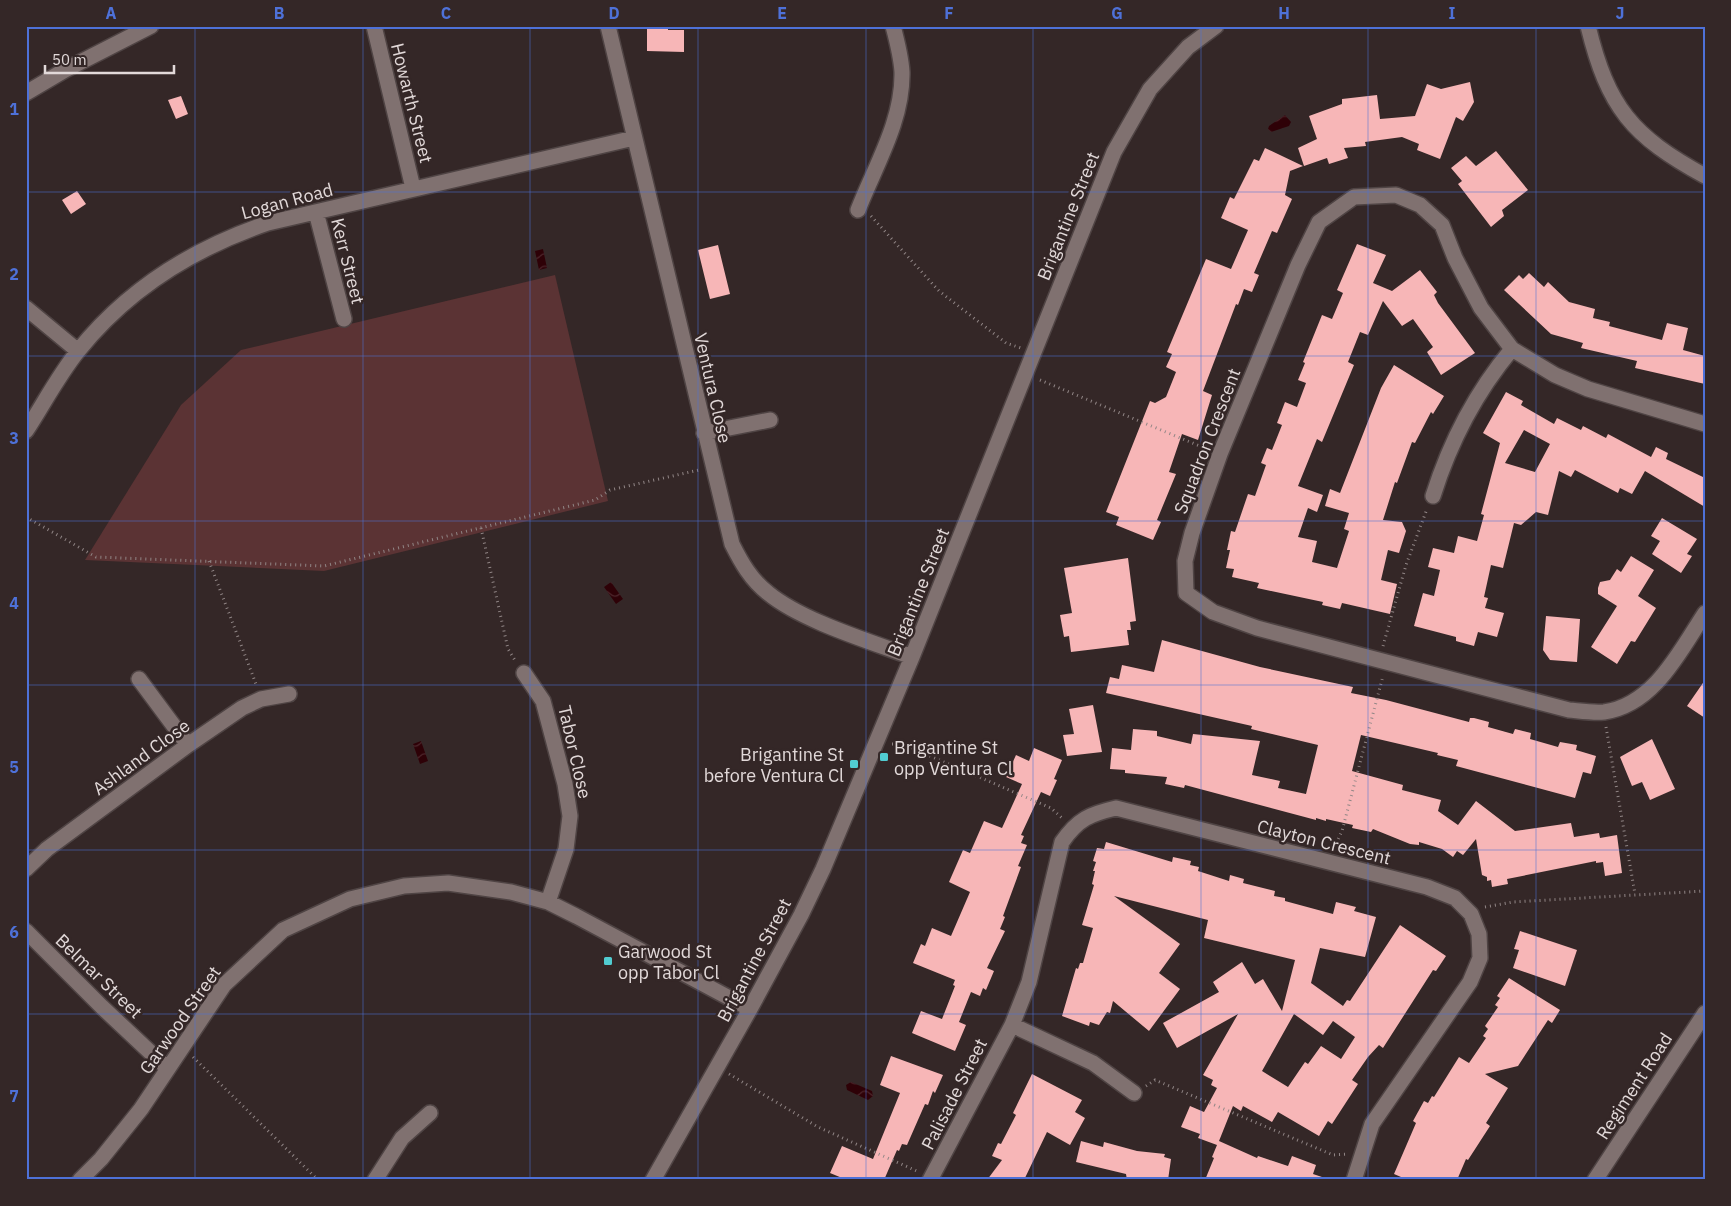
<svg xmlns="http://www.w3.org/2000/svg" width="1731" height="1206" font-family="'IBM Plex Sans',sans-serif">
<defs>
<pattern id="water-waves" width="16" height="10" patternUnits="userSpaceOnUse" patternTransform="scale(1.25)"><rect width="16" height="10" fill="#2e0107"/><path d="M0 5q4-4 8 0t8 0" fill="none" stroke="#4c252b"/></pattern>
</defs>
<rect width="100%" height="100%" fill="#342727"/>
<!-- green -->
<path fill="#5b3334" d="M555 275 608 501 324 571 85 560 181 405 241 350Z"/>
<!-- water -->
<path fill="url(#water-waves)" d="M1285 115 1291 122 1289 126 1271 132 1268 129 1269 126Z
M543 249 547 268 539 270 535 251Z
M611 582 623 599 616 604 604 587Z
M421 741 428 761 420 764 413 744Z
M851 1082 872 1091 873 1096 868 1100 847 1090 846 1085Z"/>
<!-- building -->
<path fill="#f7b6b7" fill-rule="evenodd" d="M647 26H668V30H684V52L647 51Z
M1470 82 1474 102 1463 121 1456 117 1440 159 1417 150 1419 144 1402 137 1365 142 1366 146 1344 148 1348 158 1329 164 1327 158 1304 166 1298 148 1317 139 1309 116 1342 104V99L1377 95 1380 119 1415 116 1427 84 1441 89Z
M181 96 188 114 176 119 168 100Z
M1265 148 1303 166 1290 171 1285 195 1292 199 1277 233 1272 231 1254 273 1259 275 1252 292 1244 289 1238 305 1236 304 1203 391 1212 395 1198 440 1182 434 1169 472 1176 474 1157 520 1161 522 1153 540 1116 525 1119 517 1106 512 1150 401 1155 403 1166 397 1176 372 1166 367 1172 354 1167 352 1206 259 1231 269 1248 230 1221 218 1230 197 1234 199 1254 159 1259 161Z
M1496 151 1528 190 1502 210 1504 216 1491 227 1458 184 1462 181 1451 168 1466 156 1476 166Z
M77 191 86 204 71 214 62 200Z
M1357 244 1386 255 1373 283 1392 291 1420 270 1437 292 1434 295 1438 303 1475 353 1441 375 1427 352 1433 347 1413 319 1402 326 1383 301 1368 335 1360 332 1348 362 1354 365 1322 442 1317 439 1298 486 1323 495 1317 512 1308 508 1298 537 1317 541 1312 562 1337 568 1349 531 1344 529 1349 513 1325 506 1330 489 1340 493 1381 388 1394 365 1444 396 1433 414 1431 412 1415 443 1412 442 1397 483 1395 482 1383 520 1402 522 1406 531 1399 553 1388 550 1381 580 1397 584 1390 614 1342 603 1340 609 1322 605 1323 602 1257 588 1259 583 1232 577 1234 569 1226 568 1230 550H1227L1231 531 1235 532 1248 494 1255 496 1266 465 1261 463 1267 448 1272 450 1282 425 1277 423 1285 402 1297 407 1306 383 1298 380 1305 363 1303 362 1322 315 1332 319 1343 293 1337 290Z
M718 245 730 294 710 299 698 250Z
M1529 273 1544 287 1548 282 1569 302 1595 309 1593 318 1610 322 1609 326 1662 340 1667 323 1688 328 1683 350 1705 356V384L1635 368 1637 361 1581 348 1583 343 1551 334 1504 290 1519 275 1523 279Z
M1506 392 1523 401 1521 405 1554 424 1557 418 1581 430 1583 426 1606 438 1608 434 1651 457 1656 447 1668 453 1666 459 1705 478V507L1645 471 1632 494 1620 488 1618 493 1575 470 1571 477 1559 471 1548 515 1536 512 1521 525 1514 523 1503 568 1491 565 1484 597 1488 598 1485 608 1504 613 1497 637 1478 632 1474 646 1456 641V637L1414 626 1423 593 1434 596 1440 570 1428 567 1433 548 1454 553 1458 536 1477 541 1484 515 1481 514 1500 443 1483 433ZM1524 430 1550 444 1535 472 1505 463Z
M1662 518 1697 539 1687 554 1692 556 1681 573 1652 554 1660 541 1651 536Z
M1631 556 1654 570 1638 596 1656 608 1635 642 1631 641 1617 664 1591 647 1617 606 1598 594V588L1600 582 1610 580 1617 569 1621 572Z
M1128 558 1136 621 1130 622 1131 630H1127L1129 645 1071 652 1069 636 1064 637 1060 615 1072 613 1064 568Z
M1546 616 1580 619 1577 662 1550 660 1543 650Z
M1162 640 1260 667 1353 687 1351 693 1386 700 1469 722 1470 718H1474L1489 722 1488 727 1513 734 1515 729 1531 733 1530 739 1558 747 1560 742 1577 745 1576 750 1596 756 1591 774 1583 772 1575 798 1456 766 1458 760 1437 755 1438 753 1361 735 1352 771 1403 785 1402 790 1441 800 1438 811 1458 825 1476 801 1515 831 1571 823 1574 837 1599 833 1600 838 1617 835 1622 873 1605 876 1603 862 1596 863V861L1507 879 1508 884 1492 887 1491 880 1487 881V877L1482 875 1476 839 1463 855 1457 851 1453 857 1442 849 1419 842V845L1410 844 1373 829 1371 832 1352 828 1353 825 1326 819V821L1316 818V820L1185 785 1184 788 1165 784 1167 777 1125 773V770L1110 769 1112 748 1131 750 1133 729 1157 731V736L1191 744 1193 734 1260 741 1252 775 1280 781 1278 788 1306 794 1318 745 1251 729 1252 726 1106 693 1110 677 1119 679 1122 665 1154 672Z
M1705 680V718L1687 706Z
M1093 705 1102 752 1067 756 1063 735 1074 734 1069 709Z
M1652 739 1675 789 1650 800 1642 782 1632 786 1620 757Z
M1034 748 1062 760 1054 779 1057 780 1050 796 1041 792 1021 835 1024 836 1021 843 1027 845 1018 866 1021 867 1003 916 1005 917 1000 929 1005 931 987 968 994 971 986 990 983 988 980 996 971 992 959 1022 966 1025 955 1051 912 1033 921 1011 942 1019 955 986 953 985 955 980 913 963 921 944 925 946 932 928 951 936 970 892 949 882 963 850 970 853 984 821 1002 828 1022 784 1006 777 1016 755 1029 761Z
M1106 842 1172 862 1173 857 1191 861 1190 865 1199 867 1198 871 1229 881 1230 875 1244 879 1243 883 1275 891 1274 896 1285 898V901L1333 914 1336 902 1356 907 1354 911 1376 917 1365 957 1320 948 1311 983 1343 1006 1347 1000 1350 1001 1400 925 1446 956 1436 971 1433 970 1383 1048 1379 1045 1368 1057 1352 1080 1358 1084 1332 1124 1328 1121 1319 1136 1278 1112 1272 1122 1243 1106 1241 1111 1233 1106 1219 1141 1257 1158 1258 1156 1288 1166 1292 1156 1316 1165 1313 1174 1322 1177 1321 1180H1205L1214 1158 1212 1157 1217 1145 1198 1138 1200 1134 1181 1127 1190 1106 1204 1112 1217 1088 1211 1085 1213 1080 1203 1075 1238 1014 1177 1048 1163 1023 1219 992 1213 982 1242 962 1255 984 1263 979 1282 1011 1295 960 1204 938 1208 920 1114 896 1180 944 1159 973 1180 989 1149 1031 1113 1001 1110 1013 1107 1012 1099 1025 1090 1022 1089 1026 1062 1016 1076 968 1078 969 1080 963H1083L1093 928 1082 925 1094 885 1092 884 1095 871H1093L1096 862 1093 861 1097 848 1104 849ZM1294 1014 1323 1035 1333 1021 1355 1037 1341 1059 1321 1046 1308 1064 1305 1062 1288 1087 1262 1071Z
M1520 931 1577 950 1565 986 1513 968 1519 950 1514 949Z
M1509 978 1560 1010 1552 1023 1548 1020 1518 1066 1485 1074 1508 1088 1486 1123 1490 1126 1468 1160 1466 1159 1457 1180H1408L1394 1174 1416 1123 1413 1121 1424 1101 1428 1103 1432 1096 1434 1097 1459 1057 1469 1063 1486 1038 1483 1036 1488 1029 1485 1026 1498 1007 1495 1005 1500 998 1497 996Z
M891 1056 943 1075 935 1093 933 1091 928 1105 925 1104 907 1145 902 1144 899 1151 897 1150 884 1180H847L830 1173 842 1146 873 1159 900 1093 880 1085Z
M1032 1074 1082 1100 1075 1112 1085 1118 1070 1145 1047 1132 1024 1180H987L1002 1160 992 1156 998 1143 1001 1144 1016 1115 1013 1113Z
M1081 1141 1103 1147 1104 1142 1137 1151 1165 1154 1164 1157 1171 1159 1168 1180H1127L1126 1174 1076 1162Z"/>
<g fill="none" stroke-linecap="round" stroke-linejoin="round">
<!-- minor casing -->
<g stroke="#4f4444" stroke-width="18">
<path id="minor" d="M374 26 413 188
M608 26 732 544C741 562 751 580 768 593 802 621 869 641 912 657
M1588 26C1608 108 1632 136 1705 176
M26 93 65 70 151 26
M858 210C875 166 903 121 902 72 901 56 897 41 893 26
M316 212 344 319
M26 308 78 351
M1705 424 1588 389 1555 375 1512 349 1481 308 1455 258 1442 225 1420 205 1396 195 1354 197 1319 222 1298 265 1220 454 1192 533 1185 561 1186 593 1213 612 1257 628 1569 710C1580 711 1593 713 1604 712 1654 705 1680 651 1705 613
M26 431C43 405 58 376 78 351 127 290 194 248 268 223L634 138
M704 433 770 420
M1433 496C1450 442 1476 392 1512 349
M524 673 543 701 565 784 570 816 566 849 548 902
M139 679 188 745
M26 869 47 849 188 745 242 708 261 699 289 694
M26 931 102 1007 167 1068
M1012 1025 1093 1063 1134 1093
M80 1180 101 1159 141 1109 224 985 283 930 350 899 404 886 448 883 511 892 548 902 576 916 750 1009
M375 1180 402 1138 430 1113
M653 1180 750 1009 801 915 823 869 912 657 1114 152 1150 89 1188 47 1216 26
M930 1180 1012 1025 1029 982 1062 842C1078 819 1090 814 1116 808L1427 887 1455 898 1471 914 1479 934 1480 958 1470 982 1372 1124 1354 1180
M1595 1180 1705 1013"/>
</g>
<!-- path -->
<path stroke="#918686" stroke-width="3" stroke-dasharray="1 4" stroke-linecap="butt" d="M871 216 939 291 1006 343 1021 348
M1040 380 1207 449
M26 517 96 557 324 566 595 500 610 490 699 470
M481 528 508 649 516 662
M209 561 256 684
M1383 646 1406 565 1427 509
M1606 727 1635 894
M892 744H902L1051 808 1062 818
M1334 848 1342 831 1383 676
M1485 907 1513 902 1705 891
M193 1057 318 1180
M729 1074 818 1127 919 1172
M1146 1086 1155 1080 1333 1155 1347 1154"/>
<!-- minor -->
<use href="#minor" stroke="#807170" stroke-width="15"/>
</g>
<!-- grid -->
<path fill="none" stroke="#4e71d8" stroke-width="1" stroke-opacity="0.55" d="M195 26V1180M363 26V1180M530 26V1180M698 26V1180M866 26V1180M1033 26V1180M1201 26V1180M1368 26V1180M1536 26V1180M26 192H1705M26 356H1705M26 521H1705M26 685H1705M26 850H1705M26 1014H1705"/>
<!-- markers -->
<g fill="#51ccd1" stroke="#342727" stroke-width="2">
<rect x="879" y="752" width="10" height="10" rx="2.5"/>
<rect x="849" y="759" width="10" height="10" rx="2.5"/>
<rect x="603" y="956" width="10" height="10" rx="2.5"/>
</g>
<g text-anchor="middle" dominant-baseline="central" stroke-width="5" stroke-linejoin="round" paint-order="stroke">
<!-- street labels -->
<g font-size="18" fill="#e2d9d9" stroke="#342727">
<text transform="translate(412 103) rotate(76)">Howarth Street</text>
<text transform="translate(287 201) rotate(-15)">Logan Road</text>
<text transform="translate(1068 216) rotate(-68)">Brigantine Street</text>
<text transform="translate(348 261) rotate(76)">Kerr Street</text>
<text transform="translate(713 388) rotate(77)">Ventura Close</text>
<text transform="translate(1207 441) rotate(-69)">Squadron Crescent</text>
<text transform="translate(918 592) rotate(-68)">Brigantine Street</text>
<text transform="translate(575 752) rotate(77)">Tabor Close</text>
<text transform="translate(141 757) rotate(-36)">Ashland Close</text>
<text transform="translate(1324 842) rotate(14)">Clayton Crescent</text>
<text transform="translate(754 960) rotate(-62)">Brigantine Street</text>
<text transform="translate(99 976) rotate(44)">Belmar Street</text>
<text transform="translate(180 1020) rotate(-55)">Garwood Street</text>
<text transform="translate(1634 1086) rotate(-57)">Regiment Road</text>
<text transform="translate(954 1094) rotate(-63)">Palisade Street</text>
</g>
<!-- poi labels -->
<g font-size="18" fill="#e2d9d9" stroke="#342727" text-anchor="start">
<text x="894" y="747">Brigantine St<tspan x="894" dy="21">opp Ventura Cl</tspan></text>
<text x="844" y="754" text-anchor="end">Brigantine St<tspan x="844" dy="21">before Ventura Cl</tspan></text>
<text x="618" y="951">Garwood St<tspan x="618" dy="21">opp Tabor Cl</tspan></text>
</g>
</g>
<!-- border -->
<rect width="1731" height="1206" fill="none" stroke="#342727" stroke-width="55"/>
<!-- scale -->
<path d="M45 65v8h129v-8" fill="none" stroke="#e2d9d9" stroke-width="2.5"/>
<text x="52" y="65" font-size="15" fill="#e2d9d9" stroke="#342727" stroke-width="4" paint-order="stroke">50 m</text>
<rect x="28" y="28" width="1676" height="1150" fill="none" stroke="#4e71d8" stroke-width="2"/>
<g font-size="16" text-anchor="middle" font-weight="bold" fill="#4e71d8">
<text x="111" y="19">A</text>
<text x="279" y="19">B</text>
<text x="446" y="19">C</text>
<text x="614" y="19">D</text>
<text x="782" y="19">E</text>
<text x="949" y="19">F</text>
<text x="1117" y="19">G</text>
<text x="1284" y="19">H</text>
<text x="1452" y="19">I</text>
<text x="1620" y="19">J</text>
<text x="14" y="115">1</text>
<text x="14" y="280">2</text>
<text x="14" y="444">3</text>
<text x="14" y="609">4</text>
<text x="14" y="773">5</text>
<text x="14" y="938">6</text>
<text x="14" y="1102">7</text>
</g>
</svg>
